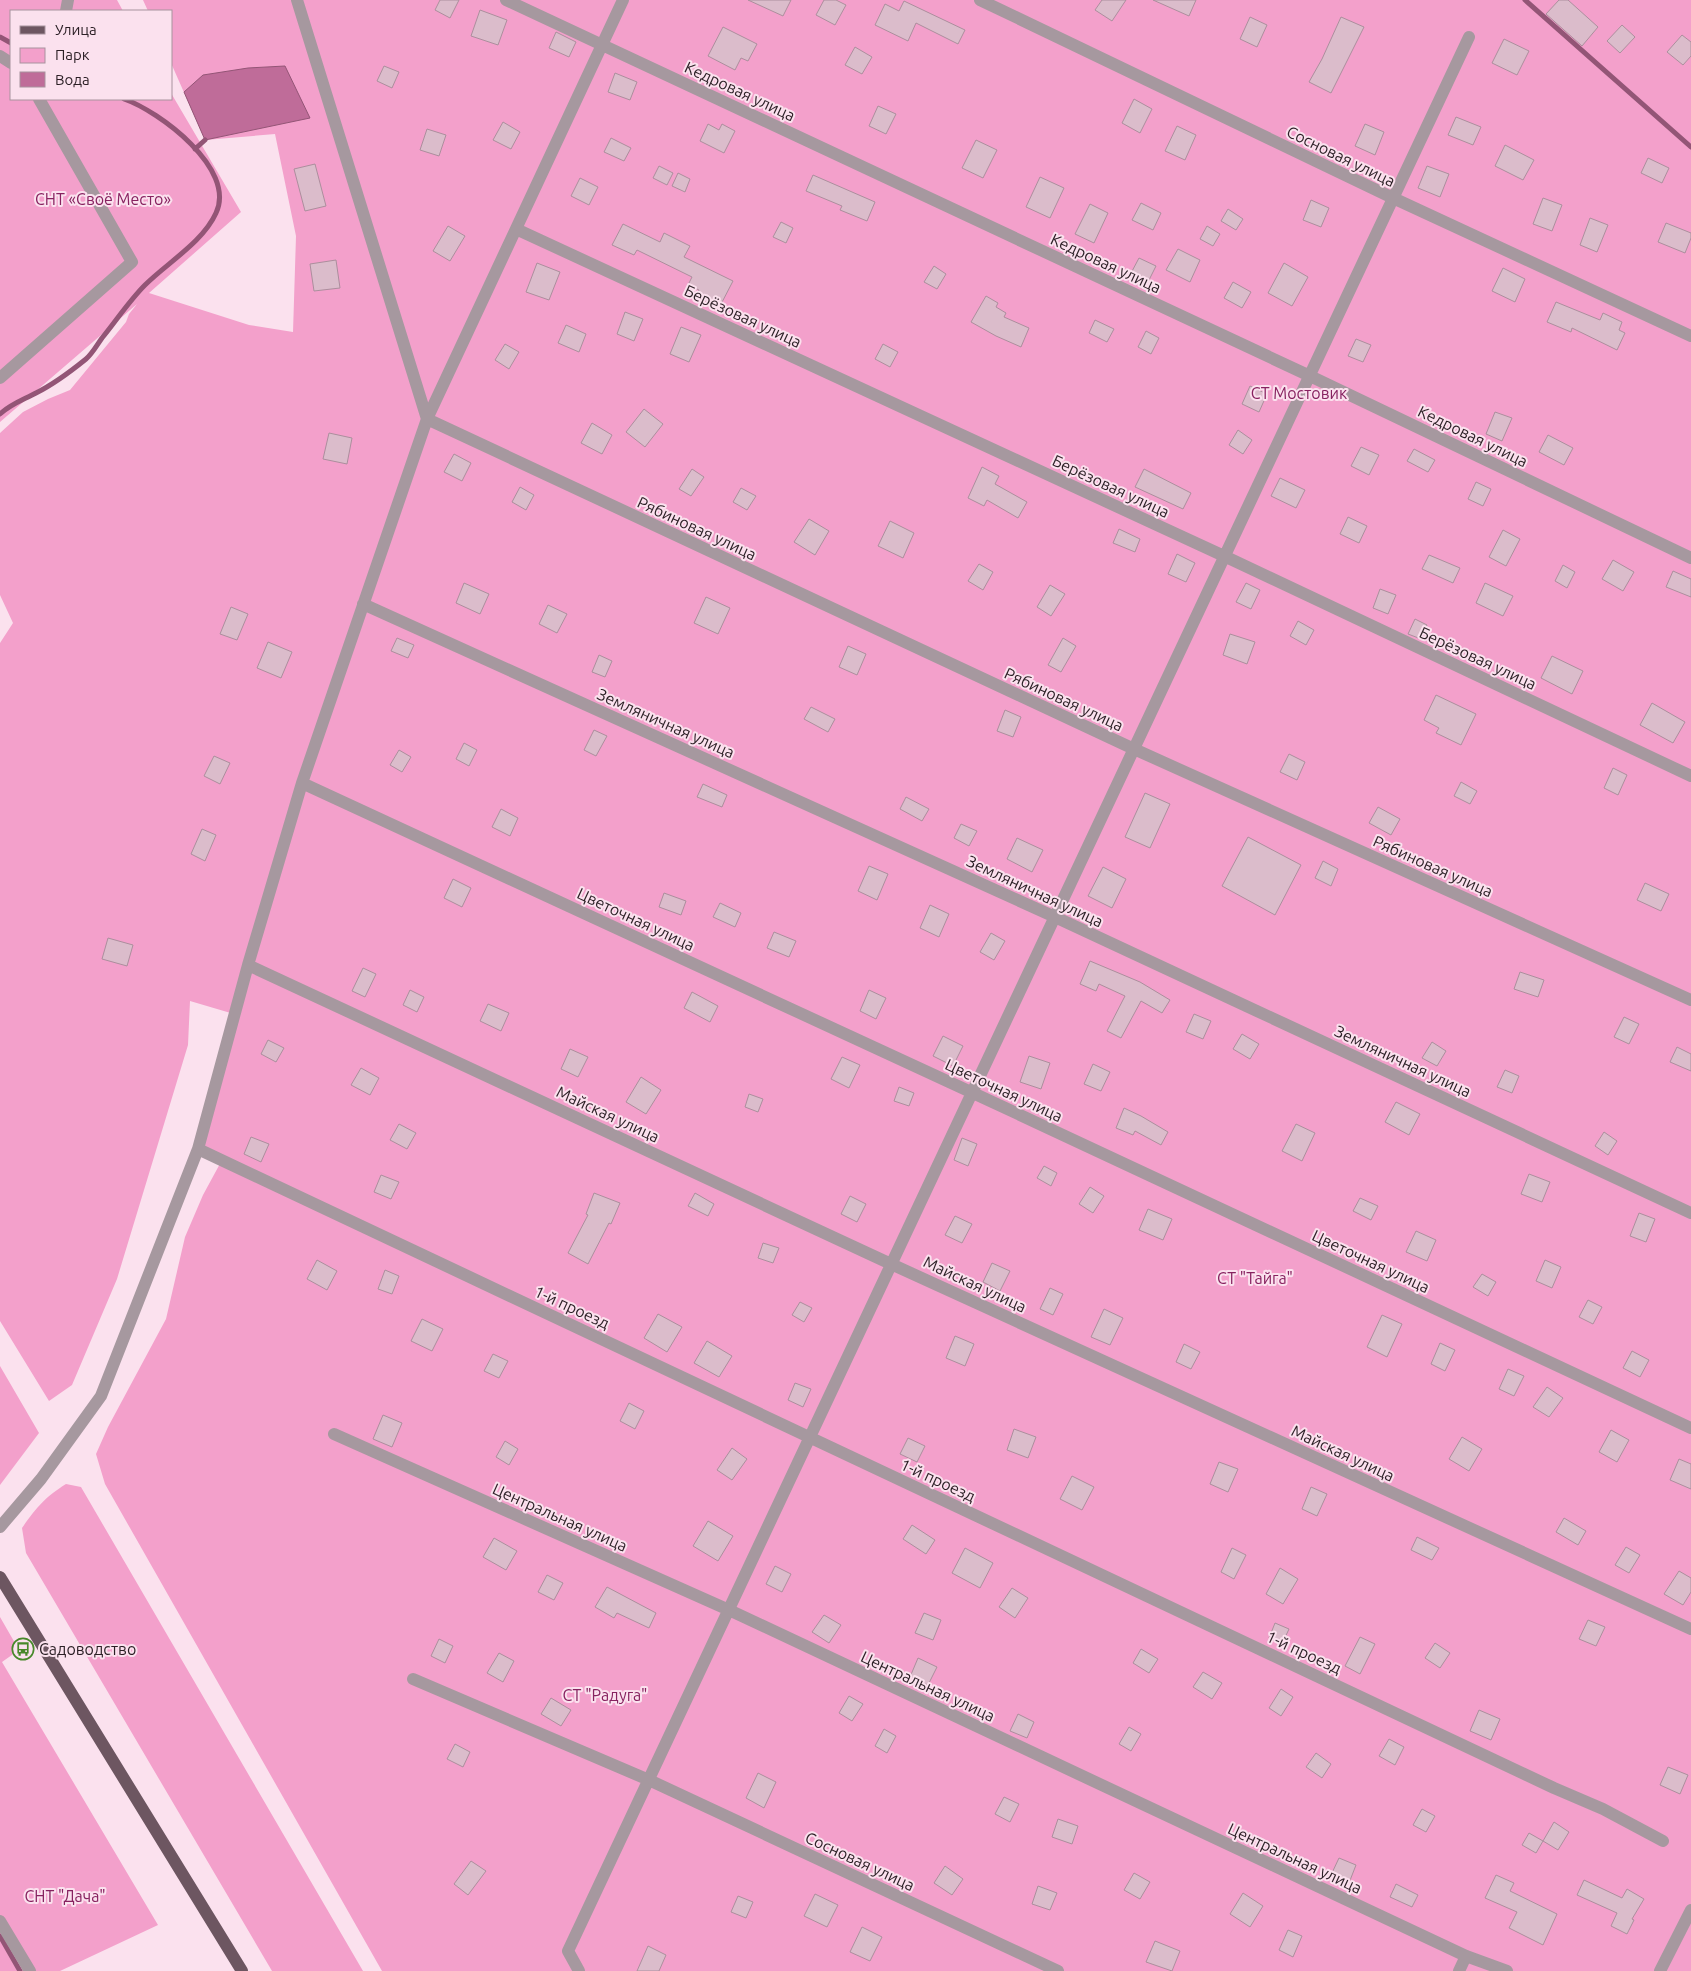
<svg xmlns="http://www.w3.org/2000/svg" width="1691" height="1971" font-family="Ubuntu,sans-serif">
<rect width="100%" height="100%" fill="#fbe1ee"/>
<!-- green -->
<path fill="#f3a0cb" d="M0 0H117L123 11H11V99H171V93L241 212 149 293 249 325 293 332 296 236 275 134 205 140 171 63V11H148L143 0H1691V1971H382L105 1484 96 1454 108 1427 166 1319 185 1237 203 1195 222 1160 198 1149 234 1014 190 1001 188 1045 117 1279 72 1385 49 1401 0 1321V643L13 623 0 595V433L23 412 48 399 70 390 126 322 129 314 137 304 0 422Z
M0 1366 39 1433 0 1485Z
M66 1484 81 1487 363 1971H272L26 1553 22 1528C36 1508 45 1497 66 1484Z
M0 1617 19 1650 2 1662 158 1925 60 1971H0Z"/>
<!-- water -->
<path fill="#bf6c99" stroke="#935576" d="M285 66 310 118 205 140 184 92 203 75 248 68Z"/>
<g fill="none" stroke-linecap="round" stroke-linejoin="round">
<!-- stream -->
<path stroke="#935576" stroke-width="5" d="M1525 0 1691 147
M0 37 11 43
M195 149 205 140
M0 414C11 404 23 400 36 393 54 384 70 372 86 359 92 354 97 345 102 338 116 321 129 301 145 285 167 263 203 242 216 213 237 169 159 111 124 99
M0 1936 20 1971"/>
</g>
<!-- building -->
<path fill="#dbbccb" stroke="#ac8e9d" d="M440 0H459L450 18 435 10Z
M748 0H791L783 16Z
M824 0H836L846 5 835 25 816 15Z
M1102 0H1126L1112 21 1095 10Z
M1153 0H1196L1189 16Z
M1559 0H1568L1598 27 1582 46 1546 14Z
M904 1 965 30 958 44 916 23 908 41 875 25 885 4 899 11Z
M480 10 507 20 498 45 471 36Z
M1250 17 1267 25 1257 47 1240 39Z
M1341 17 1364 27 1331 93 1309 82 1322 59Z
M1622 25 1635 37 1620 53 1607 41Z
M723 27 757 44 748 61 741 58 735 70 708 56Z
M556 32 576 42 569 57 549 48Z
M1682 35 1691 42V56L1683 65 1667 52Z
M1504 39 1529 51 1517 75 1492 63Z
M855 47 872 57 862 74 845 65Z
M384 66 399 72 392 88 377 81Z
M615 73 637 82 630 100 608 92Z
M1134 99 1152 109 1140 133 1122 123Z
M878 106 896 114 886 134 869 126Z
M1456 117 1481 127 1473 145 1448 135Z
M503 122 520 132 511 149 493 140Z
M708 124 719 130 722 124 735 131 724 153 700 141Z
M1365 124 1384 132 1375 155 1355 146Z
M1177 126 1196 135 1185 160 1165 151Z
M427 129 446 135 439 156 420 150Z
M611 138 631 148 624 161 604 152Z
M976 140 997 150 983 178 962 168Z
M1505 145 1534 160 1523 180 1495 166Z
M1648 158 1669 168 1662 183 1641 173Z
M315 164 326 206 305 211 294 169Z
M659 166 673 173 667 185 653 178Z
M1427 166 1449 174 1440 197 1418 188Z
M678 173 690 179 685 192 672 186Z
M813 175 875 202 867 221 840 210 842 206 806 191Z
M1040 177 1064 188 1050 218 1026 207Z
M580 178 598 187 589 205 571 196Z
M1543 198 1562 205 1552 231 1533 224Z
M1311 200 1329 208 1321 227 1303 220Z
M1141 203 1161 213 1153 230 1132 220Z
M1090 204 1108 213 1094 243 1075 234Z
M1228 209 1243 219 1236 230 1221 221Z
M1590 218 1608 225 1597 252 1580 245Z
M781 222 793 228 786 243 773 237Z
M1666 223 1691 233V238L1685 253 1658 242Z
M623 224 660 242 664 233 690 246 684 257 733 281 719 308 696 296 699 290 688 285 692 277 637 250 634 255 612 245Z
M448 226 465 236 450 261 433 251Z
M1207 226 1220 234 1213 246 1200 239Z
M1178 249 1200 260 1190 282 1166 270Z
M1139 258 1156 266 1147 284 1130 275Z
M336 260 340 288 314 291 310 264Z
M537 263 560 272 549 300 526 292Z
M1284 263 1308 277 1292 306 1268 293Z
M934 266 946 274 937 289 924 282Z
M1503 268 1525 279 1515 302 1492 291Z
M1233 282 1251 292 1242 308 1224 298Z
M986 296 998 303 996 307 1006 313 1004 317 1029 328 1021 347 996 336 971 322Z
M1556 302 1600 320 1603 313 1622 322 1619 330 1625 333 1617 350 1572 328 1571 332 1547 322Z
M625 312 643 319 634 341 617 334Z
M1095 320 1114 329 1107 342 1089 333Z
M566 325 586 334 579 352 558 343Z
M681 327 701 335 689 362 670 354Z
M1146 331 1159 338 1151 354 1138 347Z
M1356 339 1371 345 1363 362 1348 356Z
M505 344 519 352 509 369 495 360Z
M883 344 898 352 890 367 875 359Z
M1250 386 1267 394 1259 412 1242 404Z
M644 409 663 424 645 447 626 432Z
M1495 412 1512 418 1502 441 1486 434Z
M592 423 612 435 602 454 581 443Z
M1238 430 1252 440 1243 454 1229 445Z
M329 433 352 438 347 464 323 459Z
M1548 435 1573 448 1564 465 1539 452Z
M1361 447 1379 455 1369 475 1351 466Z
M1414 449 1435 460 1428 472 1407 461Z
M454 454 471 463 462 481 444 472Z
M982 467 999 476 995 484 1027 502 1018 518 987 500 984 506 968 498Z
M692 469 704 477 691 496 679 489Z
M1144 469 1191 493 1183 509 1135 487Z
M1280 478 1305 490 1296 508 1271 496Z
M1476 482 1491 489 1483 506 1468 499Z
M520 487 534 495 526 510 512 502Z
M741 488 756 496 747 510 733 502Z
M1348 517 1367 526 1359 543 1340 534Z
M809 519 829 531 815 555 794 542Z
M890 521 914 533 903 558 878 546Z
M1119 529 1140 539 1135 552 1113 543Z
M1503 530 1520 539 1506 566 1489 557Z
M1177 554 1195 563 1186 582 1168 574Z
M1429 555 1460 568 1453 583 1422 569Z
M1613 560 1634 572 1623 591 1602 579Z
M979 564 993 572 983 590 968 581Z
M1563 565 1575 572 1567 588 1555 581Z
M1673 571 1691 579V597L1666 587Z
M464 583 489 594 480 614 456 603Z
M1246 583 1260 590 1251 609 1236 602Z
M1485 583 1513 596 1503 616 1476 603Z
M1050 585 1065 594 1051 616 1037 607Z
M1380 589 1396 595 1388 614 1373 608Z
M706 597 730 608 718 634 694 623Z
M548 605 567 614 557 633 539 624Z
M231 607 248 614 237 640 220 634Z
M1415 619 1427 625 1421 639 1408 634Z
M1298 621 1314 630 1306 645 1290 636Z
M1230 634 1255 642 1247 664 1223 655Z
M397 638 414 645 408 658 391 651Z
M1063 638 1076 646 1061 672 1048 665Z
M268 642 292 652 281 678 257 668Z
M848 646 866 654 857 675 839 667Z
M599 655 612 661 605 677 592 672Z
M1552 656 1583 671 1572 694 1541 678Z
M1436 695 1476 714 1461 745 1436 733 1439 728 1424 720Z
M1652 703 1685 722 1673 743 1640 725Z
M811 707 835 719 828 732 804 719Z
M1005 710 1021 717 1013 737 997 731Z
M594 730 607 736 596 756 584 750Z
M464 743 477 750 469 766 456 759Z
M399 750 411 757 402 772 390 765Z
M1289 754 1305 762 1297 780 1280 772Z
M214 756 230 763 220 784 204 776Z
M1613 768 1627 775 1618 795 1604 788Z
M1461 782 1477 791 1470 804 1454 796Z
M703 784 727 795 722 807 697 797Z
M1145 793 1170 804 1150 848 1125 837Z
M906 797 929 809 922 821 900 809Z
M1378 807 1400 819 1391 835 1369 823Z
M501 809 518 818 510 836 492 827Z
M961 824 977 831 969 846 954 838Z
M202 829 216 835 205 861 191 854Z
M1248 837 1301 865 1275 915 1222 886Z
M1017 838 1043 850 1032 872 1007 859Z
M1323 861 1338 869 1331 886 1315 878Z
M869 866 888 874 877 900 858 891Z
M1103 867 1126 879 1112 908 1088 896Z
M453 879 471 888 462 907 444 898Z
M1645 883 1669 894 1661 911 1637 900Z
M664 893 686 901 681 915 659 907Z
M720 903 741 913 735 927 713 917Z
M930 905 949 914 939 937 920 928Z
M774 932 796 941 789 957 767 948Z
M991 933 1005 941 994 960 980 952Z
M108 938 133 945 127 966 102 959Z
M1090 961 1140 982 1170 1000 1162 1013 1141 1001 1121 1038 1107 1031 1125 996 1099 984 1096 991 1080 984Z
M363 968 376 974 365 997 352 991Z
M1520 972 1544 980 1538 997 1514 989Z
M410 990 424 997 417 1012 403 1005Z
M869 990 886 998 876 1019 860 1011Z
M692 992 718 1006 710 1022 684 1008Z
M488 1004 509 1013 501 1031 480 1021Z
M1194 1014 1211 1021 1203 1039 1186 1032Z
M1624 1017 1639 1024 1629 1044 1614 1037Z
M1242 1034 1259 1044 1250 1059 1233 1049Z
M943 1036 963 1046 953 1066 933 1056Z
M268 1040 284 1048 276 1062 261 1054Z
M1432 1042 1446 1051 1437 1066 1422 1058Z
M1677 1047 1691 1054V1071L1670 1062Z
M570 1049 588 1057 578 1077 561 1069Z
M1029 1056 1050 1063 1041 1089 1020 1082Z
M842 1057 860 1065 849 1088 831 1079Z
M1093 1064 1110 1072 1101 1091 1084 1084Z
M361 1068 379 1078 370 1095 351 1085Z
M1505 1070 1519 1076 1512 1093 1497 1087Z
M641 1077 661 1090 646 1114 626 1102Z
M899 1087 914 1093 909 1106 894 1101Z
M749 1094 763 1099 758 1112 745 1107Z
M1396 1102 1420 1114 1409 1135 1385 1122Z
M1124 1108 1141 1116 1168 1132 1161 1145 1135 1131 1133 1135 1116 1128Z
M399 1124 416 1133 407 1149 390 1140Z
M1296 1124 1315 1133 1302 1161 1282 1151Z
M1604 1132 1617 1141 1608 1155 1595 1146Z
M251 1137 269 1144 261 1162 244 1154Z
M962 1138 977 1144 968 1166 954 1160Z
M1044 1166 1057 1173 1051 1186 1037 1178Z
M1529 1174 1550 1182 1542 1202 1521 1194Z
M381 1175 399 1182 391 1199 374 1192Z
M1090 1187 1104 1196 1093 1213 1079 1204Z
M594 1193 620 1203 611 1224 609 1223 588 1264 568 1253 588 1215 586 1214Z
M695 1193 714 1204 708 1216 688 1206Z
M850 1196 866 1204 857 1222 841 1214Z
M1360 1198 1378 1206 1371 1220 1353 1211Z
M1148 1209 1172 1219 1163 1240 1139 1230Z
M1639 1213 1655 1219 1646 1242 1630 1236Z
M955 1216 972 1224 962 1243 945 1235Z
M1416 1231 1436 1240 1427 1261 1406 1252Z
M763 1243 779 1248 773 1263 758 1258Z
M317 1260 337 1271 327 1290 307 1279Z
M1545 1260 1561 1267 1552 1288 1536 1281Z
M992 1263 1010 1271 1000 1291 983 1282Z
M385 1270 399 1276 392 1294 378 1289Z
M1482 1274 1496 1282 1488 1296 1473 1287Z
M1050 1288 1063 1294 1053 1315 1040 1309Z
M1588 1300 1602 1307 1593 1324 1579 1317Z
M800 1302 812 1308 804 1322 792 1315Z
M1104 1309 1123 1318 1110 1345 1091 1337Z
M658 1314 682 1327 667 1352 644 1338Z
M1382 1315 1402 1324 1387 1357 1367 1347Z
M422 1319 443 1329 432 1351 411 1341Z
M955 1336 974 1344 965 1366 946 1358Z
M707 1341 732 1356 719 1377 694 1363Z
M1440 1343 1455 1350 1445 1371 1431 1364Z
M1184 1344 1200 1352 1191 1369 1176 1362Z
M1632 1351 1649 1360 1640 1377 1623 1368Z
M493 1354 508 1361 499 1378 484 1371Z
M1508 1369 1524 1376 1514 1396 1499 1389Z
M795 1383 811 1389 803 1407 788 1400Z
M1547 1387 1563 1398 1549 1417 1533 1407Z
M629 1403 644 1411 635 1429 620 1421Z
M383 1415 402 1423 392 1447 373 1439Z
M1014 1429 1036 1437 1028 1458 1007 1450Z
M1611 1430 1629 1440 1617 1462 1599 1452Z
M1462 1437 1482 1449 1469 1471 1449 1459Z
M908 1438 925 1446 917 1462 900 1454Z
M505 1441 518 1449 509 1465 496 1457Z
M732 1448 747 1459 732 1480 717 1470Z
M1679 1459 1691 1464V1489L1670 1480Z
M1219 1462 1238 1469 1228 1492 1210 1484Z
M1072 1476 1094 1487 1082 1510 1060 1499Z
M1311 1487 1327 1494 1317 1516 1302 1509Z
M1564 1518 1586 1531 1578 1545 1556 1532Z
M708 1521 733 1536 718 1561 693 1546Z
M912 1525 935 1540 926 1554 903 1539Z
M1417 1537 1439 1548 1432 1560 1411 1550Z
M494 1538 517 1551 506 1570 483 1557Z
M1626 1547 1640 1555 1629 1573 1615 1565Z
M965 1548 993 1563 980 1588 952 1573Z
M1232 1548 1246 1555 1234 1579 1221 1572Z
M775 1566 791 1574 782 1592 766 1584Z
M1280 1568 1298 1579 1283 1604 1266 1594Z
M1679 1571 1691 1578V1592L1683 1605 1664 1594Z
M547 1575 563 1583 554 1600 538 1592Z
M607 1587 656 1613 649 1628 617 1613 614 1618 595 1607Z
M1012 1588 1028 1598 1015 1618 999 1607Z
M924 1613 941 1620 933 1640 915 1633Z
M824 1615 841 1625 829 1643 812 1632Z
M1588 1620 1605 1627 1596 1646 1579 1639Z
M1275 1623 1289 1629 1282 1644 1269 1638Z
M1360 1637 1375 1644 1360 1674 1345 1666Z
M439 1639 453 1646 445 1663 431 1656Z
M1435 1643 1450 1653 1440 1668 1425 1658Z
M1141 1649 1158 1659 1149 1673 1133 1663Z
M499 1653 514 1661 503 1682 487 1673Z
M918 1658 937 1667 928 1685 910 1677Z
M1203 1672 1222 1683 1212 1699 1193 1687Z
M1281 1689 1293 1697 1281 1716 1269 1708Z
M849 1696 863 1704 852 1721 839 1713Z
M551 1698 571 1710 561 1726 541 1714Z
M1479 1710 1500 1719 1491 1740 1470 1731Z
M1018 1714 1034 1722 1027 1738 1010 1731Z
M1129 1727 1141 1734 1131 1751 1119 1744Z
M884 1729 896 1736 887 1753 875 1746Z
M1389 1739 1404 1747 1395 1765 1379 1756Z
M455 1744 470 1752 463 1767 447 1759Z
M1316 1753 1331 1764 1322 1778 1306 1767Z
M1668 1767 1688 1775 1680 1794 1660 1785Z
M758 1773 776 1782 764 1808 746 1798Z
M1004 1797 1019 1804 1010 1822 995 1814Z
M1422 1809 1435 1816 1426 1832 1413 1825Z
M1058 1819 1078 1826 1072 1844 1052 1837Z
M1554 1822 1569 1832 1558 1850 1543 1841Z
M1529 1833 1543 1841 1536 1853 1522 1845Z
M1339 1858 1356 1865 1349 1883 1331 1875Z
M471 1861 486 1871 468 1895 454 1884Z
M945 1866 963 1879 952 1895 934 1883Z
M1134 1873 1150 1882 1140 1899 1124 1890Z
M1496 1875 1514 1883 1510 1891 1557 1914 1543 1945 1509 1928 1517 1912 1485 1898Z
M1584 1880 1622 1898 1627 1889 1644 1899 1632 1919 1634 1920 1627 1934 1611 1926 1617 1913 1577 1895Z
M1396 1884 1418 1895 1412 1907 1390 1897Z
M1038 1886 1057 1893 1050 1910 1032 1904Z
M1243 1893 1263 1906 1250 1927 1230 1914Z
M815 1894 838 1905 827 1927 804 1916Z
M738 1896 753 1902 746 1918 731 1912Z
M862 1927 882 1937 870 1961 850 1952Z
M1288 1930 1302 1936 1293 1957 1279 1950Z
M1155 1941 1180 1951 1172 1971 1146 1962Z
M648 1946 666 1955 659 1971H637Z"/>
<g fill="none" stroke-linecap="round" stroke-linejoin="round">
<!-- minor -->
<path stroke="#a6989f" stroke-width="12" d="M297 0 427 419
M506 0 1310 376 1691 558
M980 0 1393 198 1691 336
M66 11 68 0
M0 56 11 63
M516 229 1224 556 1691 776
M0 378 132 262 39 99
M427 419 1134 749 1691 1000
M363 604 1055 917 1691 1213
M302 783 973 1093 1691 1428
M248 965 891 1264 1691 1629
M198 1149 1554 1788 1603 1809 1663 1841
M334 1434 729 1610 1466 1956 1507 1971
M0 1527 41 1479 101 1396 198 1149 248 965 302 783 427 419 623 0
M413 1679 649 1780 1058 1971
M0 1921 30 1971
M579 1971 568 1951 1469 37
M1459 1971 1466 1956
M1660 1971 1691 1910"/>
<!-- major -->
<path stroke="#6d5661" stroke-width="12" d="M0 1577 242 1971"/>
</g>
<!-- icons -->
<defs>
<g id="bus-ring" transform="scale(1.125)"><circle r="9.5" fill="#fbe1ee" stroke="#48882a" stroke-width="1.5"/><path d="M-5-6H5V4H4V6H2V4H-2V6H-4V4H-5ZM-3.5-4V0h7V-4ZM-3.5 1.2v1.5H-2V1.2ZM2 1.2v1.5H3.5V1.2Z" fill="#48882a"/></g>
</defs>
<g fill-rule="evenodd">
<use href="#bus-ring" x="23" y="1649"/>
</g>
<g text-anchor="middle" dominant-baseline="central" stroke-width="4" stroke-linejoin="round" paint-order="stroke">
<!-- street labels -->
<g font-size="16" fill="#2b1f25" stroke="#fbe1ee">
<text transform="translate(740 91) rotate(25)">Кедровая улица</text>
<text transform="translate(1341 156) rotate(26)">Сосновая улица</text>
<text transform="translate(1106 263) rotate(25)">Кедровая улица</text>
<text transform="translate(743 316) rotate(25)">Берёзовая улица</text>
<text transform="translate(1473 436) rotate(26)">Кедровая улица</text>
<text transform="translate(1111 486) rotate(25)">Берёзовая улица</text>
<text transform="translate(697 528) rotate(25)">Рябиновая улица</text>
<text transform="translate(1478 658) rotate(25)">Берёзовая улица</text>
<text transform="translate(1064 699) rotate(25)">Рябиновая улица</text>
<text transform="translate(666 723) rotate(24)">Земляничная улица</text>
<text transform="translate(1433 866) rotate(24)">Рябиновая улица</text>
<text transform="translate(1035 891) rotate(25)">Земляничная улица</text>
<text transform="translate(636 919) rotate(25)">Цветочная улица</text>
<text transform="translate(1403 1061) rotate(25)">Земляничная улица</text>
<text transform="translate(1004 1090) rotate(25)">Цветочная улица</text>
<text transform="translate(608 1114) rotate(25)">Майская улица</text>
<text transform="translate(1371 1261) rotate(25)">Цветочная улица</text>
<text transform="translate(975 1284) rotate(25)">Майская улица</text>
<text transform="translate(572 1307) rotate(25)">1-й проезд</text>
<text transform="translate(1343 1453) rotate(25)">Майская улица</text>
<text transform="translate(938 1480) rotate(25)">1-й проезд</text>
<text transform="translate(560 1517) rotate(24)">Центральная улица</text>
<text transform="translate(1304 1652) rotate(25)">1-й проезд</text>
<text transform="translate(928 1686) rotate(25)">Центральная улица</text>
<text transform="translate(1295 1858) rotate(25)">Центральная улица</text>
<text transform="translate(860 1861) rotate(25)">Сосновая улица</text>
</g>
<!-- park labels -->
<g font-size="16" fill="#872260" stroke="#fbe1ee">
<text x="103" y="199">СНТ «Своё Место»</text>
<text x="1299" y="393">СТ Мостовик</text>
<text x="1255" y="1278">СТ "Тайга"</text>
<text x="605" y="1695">СТ "Радуга"</text>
<text x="65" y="1896">СНТ "Дача"</text>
</g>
<!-- poi labels -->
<g font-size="16" fill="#2b1f25" stroke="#fbe1ee" text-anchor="start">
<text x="39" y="1649">Садоводство</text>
</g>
</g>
<!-- legend -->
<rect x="10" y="10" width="162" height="90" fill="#fbe1ee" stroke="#a8939e"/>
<rect x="20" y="26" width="25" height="8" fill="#6d5661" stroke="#a8939e"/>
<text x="55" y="35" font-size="15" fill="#2b1f25">Улица</text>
<rect x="20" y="48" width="25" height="15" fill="#f3a0cb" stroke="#a8939e"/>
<text x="55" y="60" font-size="15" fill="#2b1f25">Парк</text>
<rect x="20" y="72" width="25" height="15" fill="#bf6c99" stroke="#a8939e"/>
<text x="55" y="85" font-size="15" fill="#2b1f25">Вода</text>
</svg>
